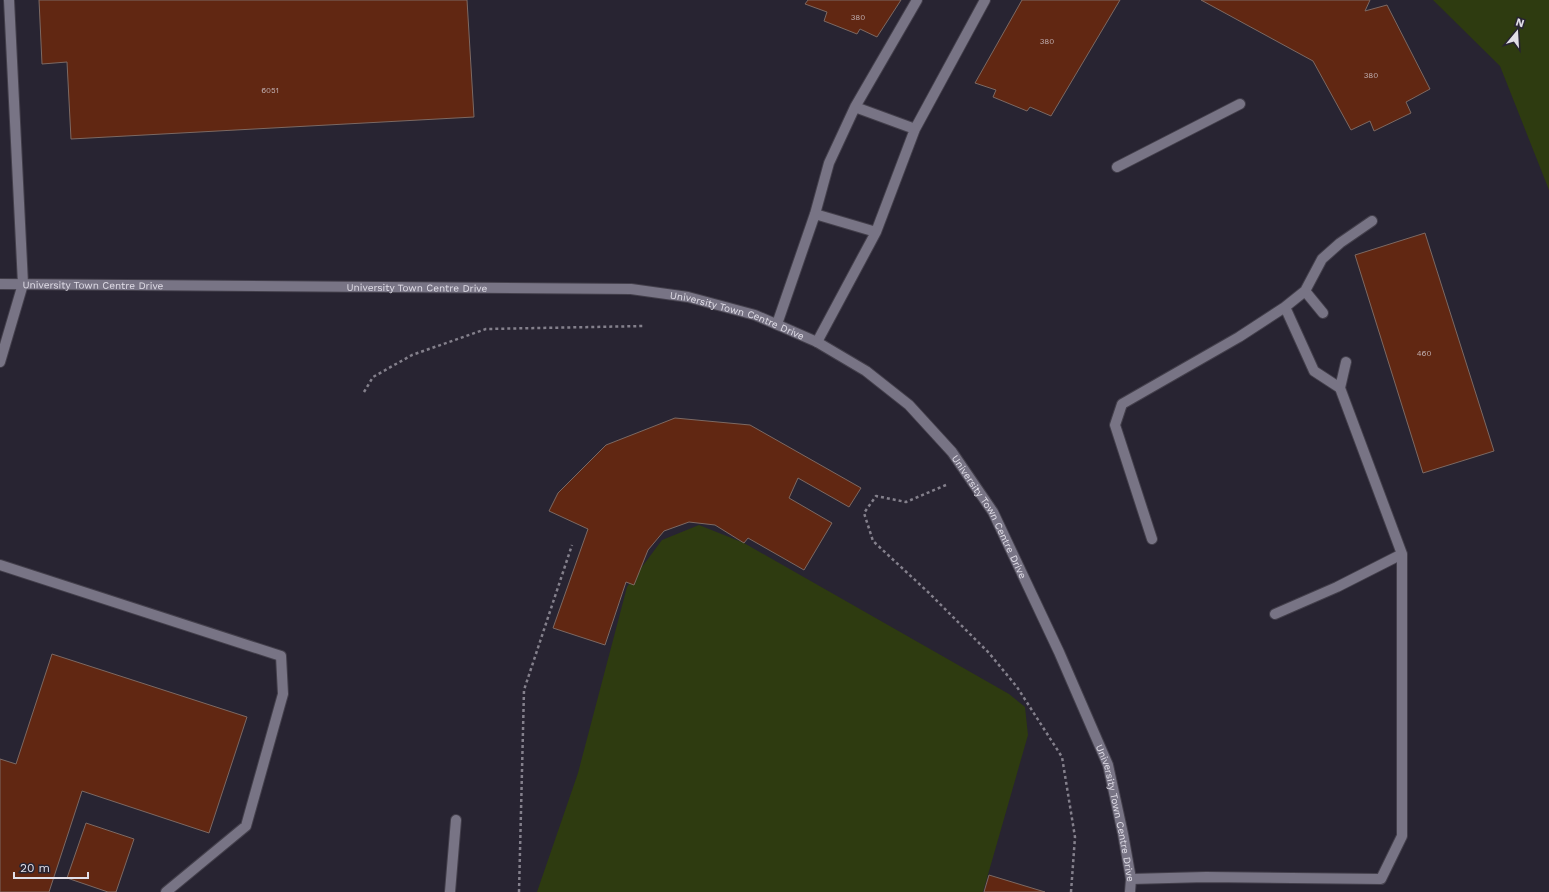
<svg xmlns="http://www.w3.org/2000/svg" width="1549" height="892" font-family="'Work Sans',sans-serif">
<rect width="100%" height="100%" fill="#282432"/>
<!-- green -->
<path fill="#2e3b10" d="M1433 0H1549V190L1500 66Z
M699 525 744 543 1009 694 1025 707 1028 735 983 892H537L578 773 627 587 662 540Z"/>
<!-- building -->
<path fill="#612712" stroke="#7c6963" d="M39 0H467L474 117 71 139 67 62 42 64Z
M808 0H901L877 37 860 29 857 34 824 21 827 12 805 4Z
M1022 0H1120L1051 116 1030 107 1027 111 993 97 996 90 975 83Z
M1201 0H1370L1365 11 1387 5 1430 89 1406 102 1411 113 1374 131 1370 121 1351 130 1313 61Z
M1425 233 1494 451 1423 473 1355 255Z
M675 418 750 425 861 488 849 507 798 478 789 498 832 523 804 570 748 538 744 543 715 525 689 522 664 531 648 550 634 585 626 582 605 645 553 628 588 529 549 511 558 493 606 445Z
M52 654 247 717 209 833 82 791 49 892H0V759L16 764Z
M86 823 134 839 116 892H108L67 878Z
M989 875 1045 892H984Z"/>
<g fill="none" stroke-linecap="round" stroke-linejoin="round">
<!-- service casing -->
<g stroke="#433f4b" stroke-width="12">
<path id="service" d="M855 107 915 129
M1117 167 1240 104
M815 214 876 232
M1305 291 1322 259 1340 243 1372 221
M1285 307 1305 291 1323 313
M777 324 815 214 829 163 855 107 917 0
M817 342 876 232 915 129 985 0
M0 362 23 284
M1340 388 1346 362
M0 565 281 656 283 694 246 826 166 892
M1275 614 1337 587 1402 554
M1131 879 1206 877 1381 879 1402 836V554L1340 388 1314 371 1285 307 1239 337 1122 404 1115 425 1152 539"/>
</g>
<!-- minor casing -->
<g stroke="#433f4b" stroke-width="12">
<path id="minor" d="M9 0 23 284
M450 892 456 820"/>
</g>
<!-- tertiary casing -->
<g stroke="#433f4b" stroke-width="12">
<g id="tertiary">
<path id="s1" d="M0 284 631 289 688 297 755 315 817 342 866 371 909 405 952 452 993 512 1059 652 1108 765 1123 834 1131 879 1130 892"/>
</g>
</g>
<!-- path -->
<path stroke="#84808c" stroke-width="2.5" stroke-dasharray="3 3" stroke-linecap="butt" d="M364 392 373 377 412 355 486 329 645 326
M946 485 906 502 876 496 864 513 873 541 929 593 989 653 1017 687 1062 757 1075 837 1071 892
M519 892 524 690 572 545"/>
<!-- service -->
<use href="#service" stroke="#787485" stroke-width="10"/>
<!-- minor -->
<use href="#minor" stroke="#787485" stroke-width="10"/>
<!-- tertiary -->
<use href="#tertiary" stroke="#787485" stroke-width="10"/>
</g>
<g text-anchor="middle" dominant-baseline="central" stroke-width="4" stroke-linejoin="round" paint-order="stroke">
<!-- number labels -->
<g font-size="8" fill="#c1b0b2">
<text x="858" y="17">380</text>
<text x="1047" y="41">380</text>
<text x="1371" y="75">380</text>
<text x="270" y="90">6051</text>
<text x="1424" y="353">460</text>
</g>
<!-- street labels -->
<g font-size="10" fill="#e1dee8" stroke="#282432">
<text stroke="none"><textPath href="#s1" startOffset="93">University Town Centre Drive</textPath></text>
<text stroke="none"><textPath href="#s1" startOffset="417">University Town Centre Drive</textPath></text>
<text stroke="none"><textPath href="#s1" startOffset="741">University Town Centre Drive</textPath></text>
<text stroke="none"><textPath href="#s1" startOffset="1076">University Town Centre Drive</textPath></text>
<text stroke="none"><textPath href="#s1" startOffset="1400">University Town Centre Drive</textPath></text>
</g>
</g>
<!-- north arrow -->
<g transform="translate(1517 32) rotate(18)" stroke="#282432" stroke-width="3" paint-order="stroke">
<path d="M0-3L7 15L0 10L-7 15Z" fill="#e1dee8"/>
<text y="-6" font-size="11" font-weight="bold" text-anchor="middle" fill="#e1dee8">N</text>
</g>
<!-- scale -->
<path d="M14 872v6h74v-6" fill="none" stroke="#e1dee8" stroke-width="2"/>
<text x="20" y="872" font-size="12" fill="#e1dee8" stroke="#282432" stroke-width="3" paint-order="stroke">20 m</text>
</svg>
